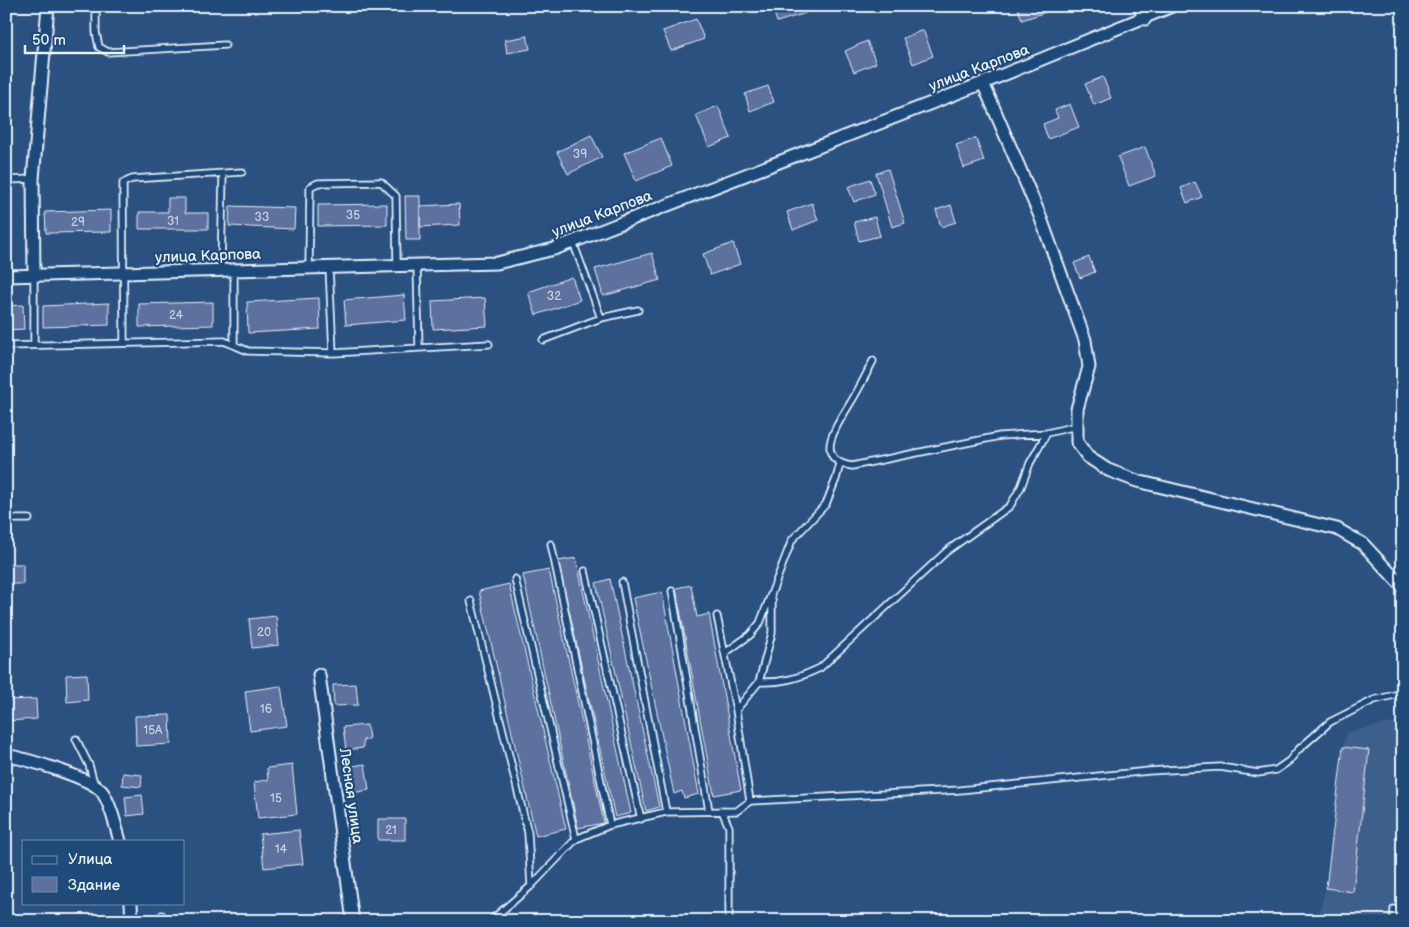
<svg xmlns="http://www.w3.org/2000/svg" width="1409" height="927" font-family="'Balsamiq Sans',sans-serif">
<rect width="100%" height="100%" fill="#2b5181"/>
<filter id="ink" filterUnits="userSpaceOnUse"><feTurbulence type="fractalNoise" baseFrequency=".02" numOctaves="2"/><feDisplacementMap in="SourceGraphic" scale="10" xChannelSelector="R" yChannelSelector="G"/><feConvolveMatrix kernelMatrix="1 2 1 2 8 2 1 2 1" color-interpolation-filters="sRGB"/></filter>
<g filter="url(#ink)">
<!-- built -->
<path fill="#3d5e8c" d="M1403 721V921H1317L1326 888 1343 747 1347 732Z"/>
<!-- building -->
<path fill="#5d719f" stroke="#e8f1f8" d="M772 6H804L806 13 777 22Z
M1017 6H1044L1046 12 1022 20Z
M696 19 704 39 671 51 663 31Z
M923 30 933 56 913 64 903 38Z
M527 36 530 49 507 53 505 40Z
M867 41 876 63 854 72 845 51Z
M1103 77 1111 98 1094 105 1085 84Z
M768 86 774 102 750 111 745 94Z
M1070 104 1079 127 1048 139 1043 124 1058 118 1055 110Z
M718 106 731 138 709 147 696 115Z
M591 135 602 157 568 174 557 152Z
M661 138 672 166 636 181 624 153Z
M976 138 984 161 964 168 956 145Z
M1145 147 1156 176 1129 186 1118 157Z
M888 169 905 223 892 227 876 173Z
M870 179 875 194 854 202 848 187Z
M1195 182 1202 197 1187 203 1181 188Z
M405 196H420V240H406Z
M168 198H185V213H208V229H139V212H168Z
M812 203 818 220 793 230 787 212Z
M387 204V225L318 226V205Z
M459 204 460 225 420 227V206Z
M951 205 956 222 941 227 936 210Z
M230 206 295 208 294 229 229 226Z
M111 210V232L46 233 45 212Z
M875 217 880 236 859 241 854 222Z
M733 243 740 264 710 275 703 254Z
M652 253 660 280 603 296 595 269Z
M1089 257 1095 272 1080 278 1074 263Z
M572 277 580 300 536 315 528 292Z
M404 295 406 320 346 325 344 300Z
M319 298 320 329 248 333 247 302Z
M485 298 487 326 433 329 432 301Z
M213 302V325L139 327V304Z
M109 303V325L43 327V306Z
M23 305 24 329 6 330V306Z
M576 558 631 813 615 817 558 561Z
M6 564H23V584H6Z
M549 570 604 823 578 828 523 575Z
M610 579 659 807 646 811 596 583Z
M509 584 566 829 536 836 479 591Z
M691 585 697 617 709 614 741 790 714 795 676 588Z
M662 592 699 794 684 798 682 791 674 794 633 598Z
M276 616 279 645 252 648 249 619Z
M87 674 88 700 67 702 66 675Z
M356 684 358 705 334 706 333 685Z
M281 686 287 726 250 731 245 691Z
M36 699 37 719 7 721 6 700Z
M170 715 171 744 136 746 135 716Z
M367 725 369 739 363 740V748L346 750 343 727Z
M1343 747 1369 750 1353 892 1326 888Z
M365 764 369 790 352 793 347 767Z
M292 765 297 814 258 818 254 782 268 780 267 768Z
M123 773 142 775 141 787 122 785Z
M142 795 144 814 127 816 125 797Z
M378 819H405V840H378Z
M299 830 303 864 264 868 260 834Z"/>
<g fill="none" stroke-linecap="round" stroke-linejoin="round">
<!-- service casing -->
<g stroke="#e8f1f8" stroke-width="9">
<path id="service" d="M96 6V32L99 47 108 52 225 45
M6 180 33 179
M573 242 601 318
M417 265 419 348
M329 267 333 353
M309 268 310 187 318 183 381 182 396 196 397 265
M221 270 223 174
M234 270V344
M34 275V345
M543 340 601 318 638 310
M124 343 123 183 132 179 242 172
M6 346 224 341 248 351 333 353 489 344
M873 361C866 375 859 389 851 402 839 423 810 459 852 466L1000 436 1047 433 1076 426
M6 519H29
M551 544 610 825
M585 571 641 819
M515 579 576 839
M622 582 666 812
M672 591 709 811
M471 601 528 833 531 886
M717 616 736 710 750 801
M725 653 750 635 760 623 792 540 826 504 836 479 840 464
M759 682C782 683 799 678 820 668L947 551 1010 506 1021 487 1030 463 1047 433
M736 710 759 682 772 633V599
M76 739 89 765 94 783
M722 811 729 827V921
M158 921 162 915
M490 921 531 886 576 839 610 825 666 812 737 811 750 801 960 790 1149 771 1220 767 1258 773 1276 770 1289 761 1298 750 1330 722 1374 700 1403 693
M1393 921 1394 909"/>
</g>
<!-- minor casing -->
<g stroke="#e8f1f8" stroke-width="15">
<path id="minor" d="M1139 6 1145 19
M983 83 1040 216 1085 340 1089 367 1077 409V442L1088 457 1108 470 1137 481 1337 529 1363 544 1403 587
M34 275 33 179 48 6
M6 276 497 263 554 249 983 83 1172 6
M319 675 353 921
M6 755C25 759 94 778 103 793 112 807 115 825 120 841
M131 903 132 921"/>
</g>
<!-- service -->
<use href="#service" stroke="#1f4a7a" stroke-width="5.5"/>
<!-- minor -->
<use href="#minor" stroke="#1f4a7a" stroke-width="11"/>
</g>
</g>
<g text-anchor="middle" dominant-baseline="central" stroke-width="4.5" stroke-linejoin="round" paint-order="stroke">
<!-- number labels -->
<g font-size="12" fill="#c5d1e2">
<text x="580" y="154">39</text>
<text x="353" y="215">35</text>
<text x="262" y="217">33</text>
<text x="173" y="221">31</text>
<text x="78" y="222">29</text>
<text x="554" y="296">32</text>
<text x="176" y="315">24</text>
<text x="264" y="632">20</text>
<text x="266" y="709">16</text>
<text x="153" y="730">15А</text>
<text x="276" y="798">15</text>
<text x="391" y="830">21</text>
<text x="281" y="849">14</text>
</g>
<!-- street labels -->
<g font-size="15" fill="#e8f1f8" stroke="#1f4a7a">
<text transform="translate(979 68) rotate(-21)">улица Карпова</text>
<text transform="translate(602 214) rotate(-21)">улица Карпова</text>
<text transform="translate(208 256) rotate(-2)">улица Карпова</text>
<text transform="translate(351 796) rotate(82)">Лесная улица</text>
</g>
</g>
<!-- margin -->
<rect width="1409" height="927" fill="none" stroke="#1f4a7a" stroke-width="25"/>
<rect x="12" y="12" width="1384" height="902" fill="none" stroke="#e8f1f8" stroke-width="2" filter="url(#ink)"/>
<!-- legend -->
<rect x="22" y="840" width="162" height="65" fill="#1f4a7a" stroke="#6f8dac"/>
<rect x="32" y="856" width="25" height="8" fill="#1f4a7a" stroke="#6f8dac"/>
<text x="68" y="864" font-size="15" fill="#e8f1f8">Улица</text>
<rect x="32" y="877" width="25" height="15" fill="#5d719f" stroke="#6f8dac"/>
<text x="68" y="890" font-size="15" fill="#e8f1f8">Здание</text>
<!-- scale -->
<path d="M25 45v8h99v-8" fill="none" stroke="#e8f1f8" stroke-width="2.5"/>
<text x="32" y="45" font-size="15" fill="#e8f1f8" stroke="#1f4a7a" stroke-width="4" paint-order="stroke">50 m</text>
</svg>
